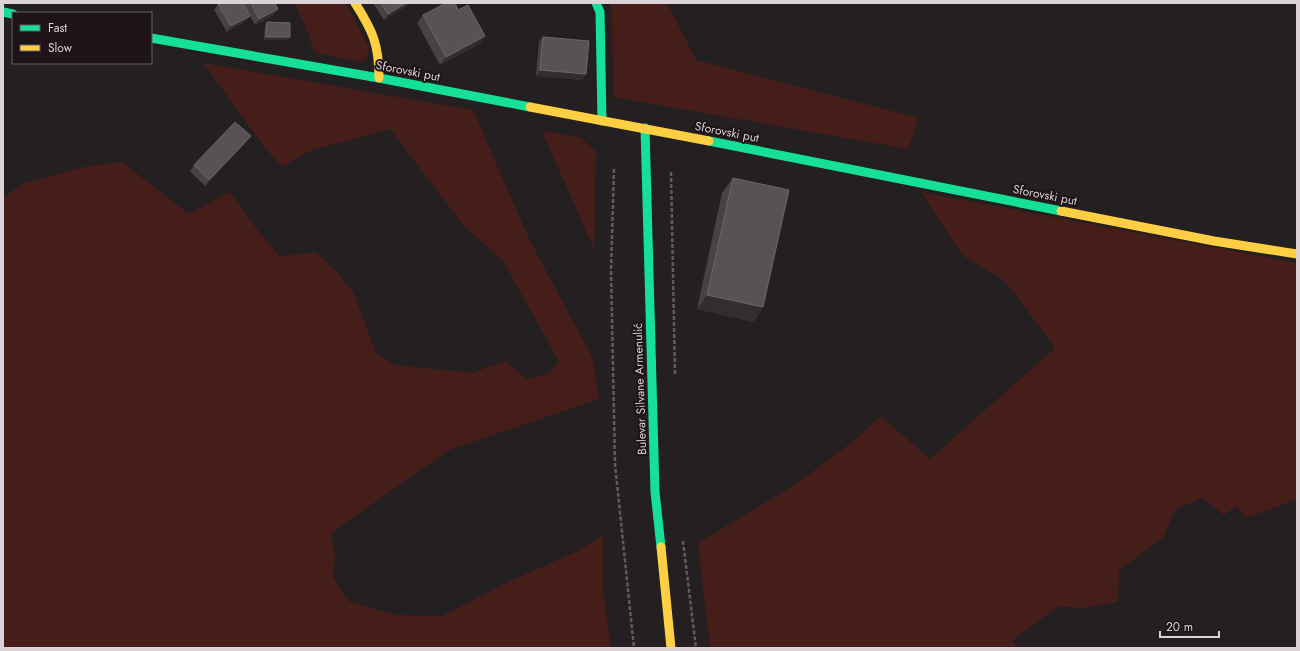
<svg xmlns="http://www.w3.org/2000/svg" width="1300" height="651" font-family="Jost,sans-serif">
<rect width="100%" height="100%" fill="#241f21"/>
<!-- green -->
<path fill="#461e19" d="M294 3H346L369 48 366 59 362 62 316 53 312 46 306 28Z
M609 3H667L696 60 919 118 908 149 613 97 612 12Z
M203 63 473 110 529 239 592 357 599 399 449 450 331 533 335 554 333 577 348 601 395 615 442 616 510 581 578 551 603 535V591L611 648H3V197L25 183 84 167 122 162 189 214 230 192 259 232 279 256 316 252 336 271 353 292 376 353 395 365 472 373 505 361 526 379 549 374 559 362 503 261 464 226 390 129 312 150 282 167 265 148Z
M542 131 581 138 596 151 594 249Z
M921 192 1297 263V499L1246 518 1237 506 1224 515 1202 498 1176 509 1163 538 1119 570 1118 602 1081 608 1059 606 1013 640 1018 648H710L698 543 796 484 856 439 881 416 930 459 1055 348 1019 299 1002 279 963 256Z"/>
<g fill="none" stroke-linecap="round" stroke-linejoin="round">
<!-- path -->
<path stroke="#625b5d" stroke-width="2.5" stroke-dasharray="4 2" stroke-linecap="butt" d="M614 169 611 271 615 464 634 648
M671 172 675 375
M683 541 696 648"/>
<!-- fast -->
<path stroke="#16e098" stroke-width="9" d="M596 3 600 12 602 121
M3 12 13 14
M151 38 379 78 530 107
M645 128 655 492 661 547
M709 141 1061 211"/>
<!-- slow -->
<path stroke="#ffcf43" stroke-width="9" d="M355 3C373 31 379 45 379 78
M530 107 709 141
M1061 211 1214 241 1297 254
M661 547 671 648"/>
</g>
<!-- wall -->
<path fill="#464345" d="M243 3H275L274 15 255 25Z
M373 3H411L384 20Z
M218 4 250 16 245 22 227 32 214 10Z
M458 10 485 36 479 44 440 65 417 23 423 15Z
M267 22 290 37 287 40H264L265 25Z
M543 37 586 74 582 80 536 76 539 42Z
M246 142 205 186 190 171 194 165Z
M733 178 763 307 753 322 697 309 722 193Z"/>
<!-- shaded-wall -->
<path fill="#322e30" d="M406 3H411L384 20 388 14Z
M278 9 274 15 255 25 259 19Z
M250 16 245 22 227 32 231 26Z
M485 36 479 44 440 65 446 57Z
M266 37H290L287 40H264Z
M540 70 586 74 582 80 536 76Z
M251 136 246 142 205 186 209 180Z
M707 295 763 307 753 322 697 309Z"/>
<!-- building -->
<path fill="#565255" stroke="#6b6669" d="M220 3H243L250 16 231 26 218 4Z
M251 3H275L278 9 259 19Z
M381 3H406L388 14Z
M446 3H455L458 10 468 5 485 36 446 57 423 15Z
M267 22 290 23V37H266Z
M543 37 589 41 586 74 540 70Z
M235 122 251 136 209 180 194 165Z
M733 178 789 190 763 307 707 295Z"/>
<g text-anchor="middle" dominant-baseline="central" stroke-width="4" stroke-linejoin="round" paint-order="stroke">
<!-- street labels -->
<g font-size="12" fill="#dbd3d7" stroke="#1d1318">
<text transform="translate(408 71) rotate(11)">Sforovski put</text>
<text transform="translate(727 132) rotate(11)">Sforovski put</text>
<text transform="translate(1045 195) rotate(11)">Sforovski put</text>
<text transform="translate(640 389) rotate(-92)">Bulevar Silvane Armenulić</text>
</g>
</g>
<!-- border -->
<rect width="1300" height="651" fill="none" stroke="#dbd3d7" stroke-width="8"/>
<!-- legend -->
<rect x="12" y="12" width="140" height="52" fill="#1d1318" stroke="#696064"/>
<rect x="20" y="25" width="20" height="6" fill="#16e098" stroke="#696064"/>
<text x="48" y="32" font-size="12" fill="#dbd3d7">Fast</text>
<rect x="20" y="45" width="20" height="6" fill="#ffcf43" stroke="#696064"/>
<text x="48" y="52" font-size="12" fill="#dbd3d7">Slow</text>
<!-- scale -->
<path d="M1160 631v6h59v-6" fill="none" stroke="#dbd3d7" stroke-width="2"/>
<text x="1166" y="631" font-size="12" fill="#dbd3d7" stroke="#1d1318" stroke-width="3" paint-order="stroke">20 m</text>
</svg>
